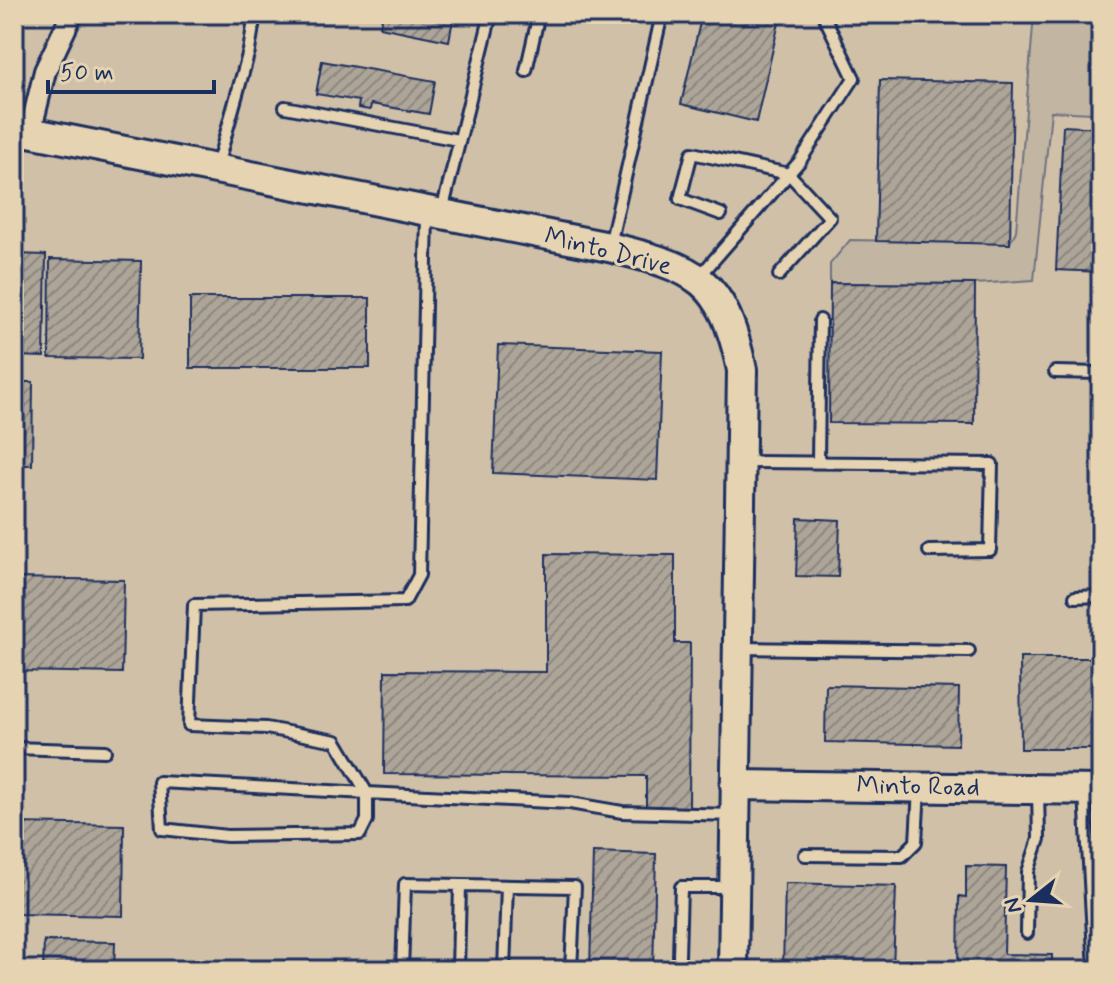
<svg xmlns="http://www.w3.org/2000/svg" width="1115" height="984" font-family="Mynerve,sans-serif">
<defs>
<pattern id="building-hatch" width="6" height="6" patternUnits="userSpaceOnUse" patternTransform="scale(2)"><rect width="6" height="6" fill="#aea599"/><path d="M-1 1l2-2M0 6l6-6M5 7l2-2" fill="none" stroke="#8d8780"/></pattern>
</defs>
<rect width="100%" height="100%" fill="#deccae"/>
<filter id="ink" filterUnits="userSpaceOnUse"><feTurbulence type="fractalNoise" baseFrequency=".0125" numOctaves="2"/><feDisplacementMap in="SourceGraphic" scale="16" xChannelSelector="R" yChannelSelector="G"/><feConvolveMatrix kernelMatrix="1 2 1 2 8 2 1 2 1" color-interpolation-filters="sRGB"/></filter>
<g filter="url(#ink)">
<!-- built -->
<path fill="#d0c0a8" d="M14 14H1101V970H14Z"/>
<!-- grass -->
<path fill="#c2b5a2" stroke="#6e7280" stroke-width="2" d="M1034 14H1101L1092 113 1051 111 1034 280 975 284 830 283V264L850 240 1010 243 1016 231Z"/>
<!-- building -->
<path fill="url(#building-hatch)" stroke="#1b2f5e" stroke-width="2" d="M383 14H454L449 41 380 27Z
M702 14H781L756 122 681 104Z
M322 61 435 81 429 114 371 104 370 110 358 108 359 101 316 94Z
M880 80 1013 83 1010 244 876 241Z
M1063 126 1101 128V272L1056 270Z
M14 254 46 255 44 357 14 356Z
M50 259 141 261 139 359 49 358Z
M830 283 975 284 974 424 829 423Z
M190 298H370V368H190Z
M498 345 662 351 657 480 493 473Z
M14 382H33L32 465H14Z
M798 518 840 520 838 577 796 576Z
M546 554 675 555V643H690L689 811 646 810V776L384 774 385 671 546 672Z
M14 578 124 580 122 673 14 671Z
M1020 658H1101V749H1021Z
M826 685 959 688 958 745 825 742Z
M14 823 124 825 123 916 14 914Z
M593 852 656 854 653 970H590Z
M966 866 1006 867 1004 954 1052 955V970H958L959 896 966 897Z
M785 883 896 886 893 970H783Z
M44 941 115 942 114 970H43Z"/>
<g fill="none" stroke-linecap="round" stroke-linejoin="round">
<!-- lane casing -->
<g stroke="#1b2f5e" stroke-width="16">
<path id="lane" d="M526 71 539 14
M285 107 458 140
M217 166 249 51 255 14
M442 211 491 14
M721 214 680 199 692 153 789 174 830 218 779 275
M427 215 419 575 405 601 194 605 189 725 266 728 336 741 367 793 159 782 162 829 227 836 360 834 367 820V793L570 803 622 812 733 815
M610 245 662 14
M699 277 800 161 854 78 823 14
M1055 372 1101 373
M818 460 820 320
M743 462 992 464 990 550 929 551
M1075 597 1101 596
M740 648 969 651
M14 748 105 751
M1085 793 1095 970
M805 855 902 856 916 842 919 788
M1027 933 1028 872 1039 839 1038 791
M679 956 681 887H732
M402 970 405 884 575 887 571 970
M458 970 460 885
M504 970 507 886"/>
</g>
<!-- street casing -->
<g stroke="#1b2f5e" stroke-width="26">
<path id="street" d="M30 133 45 71 72 14"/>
</g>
<!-- secondary casing -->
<g stroke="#1b2f5e" stroke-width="34">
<path id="secondary" d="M14 129 609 247C698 269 722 277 742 370L733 970
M735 785 1101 790"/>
</g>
<!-- lane -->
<use href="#lane" stroke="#e6d3b1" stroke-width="10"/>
<!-- street -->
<use href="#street" stroke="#e6d3b1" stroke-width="20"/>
<!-- secondary -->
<use href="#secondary" stroke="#e6d3b1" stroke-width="28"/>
</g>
</g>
<g text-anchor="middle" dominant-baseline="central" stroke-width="6" stroke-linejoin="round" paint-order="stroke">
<!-- street labels -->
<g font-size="26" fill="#1b2f5e" stroke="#e6d3b1">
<text transform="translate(608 252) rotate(14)">Minto Drive</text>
<text transform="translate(918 787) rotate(1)">Minto Road</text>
</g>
</g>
<!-- margin -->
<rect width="1115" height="984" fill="none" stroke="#e6d3b1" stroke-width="48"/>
<rect x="24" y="24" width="1067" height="936" fill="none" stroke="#1b2f5e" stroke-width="3" filter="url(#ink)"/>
<!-- north arrow -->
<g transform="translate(1031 900) rotate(253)" stroke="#e6d3b1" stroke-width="6" paint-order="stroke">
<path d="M0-6L14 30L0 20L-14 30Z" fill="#1b2f5e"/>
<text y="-12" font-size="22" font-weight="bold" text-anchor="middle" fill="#1b2f5e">N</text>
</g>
<!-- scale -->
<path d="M48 80v12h166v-12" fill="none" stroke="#1b2f5e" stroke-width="4"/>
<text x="60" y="80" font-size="24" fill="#1b2f5e" stroke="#e6d3b1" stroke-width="6" paint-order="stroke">50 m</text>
</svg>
